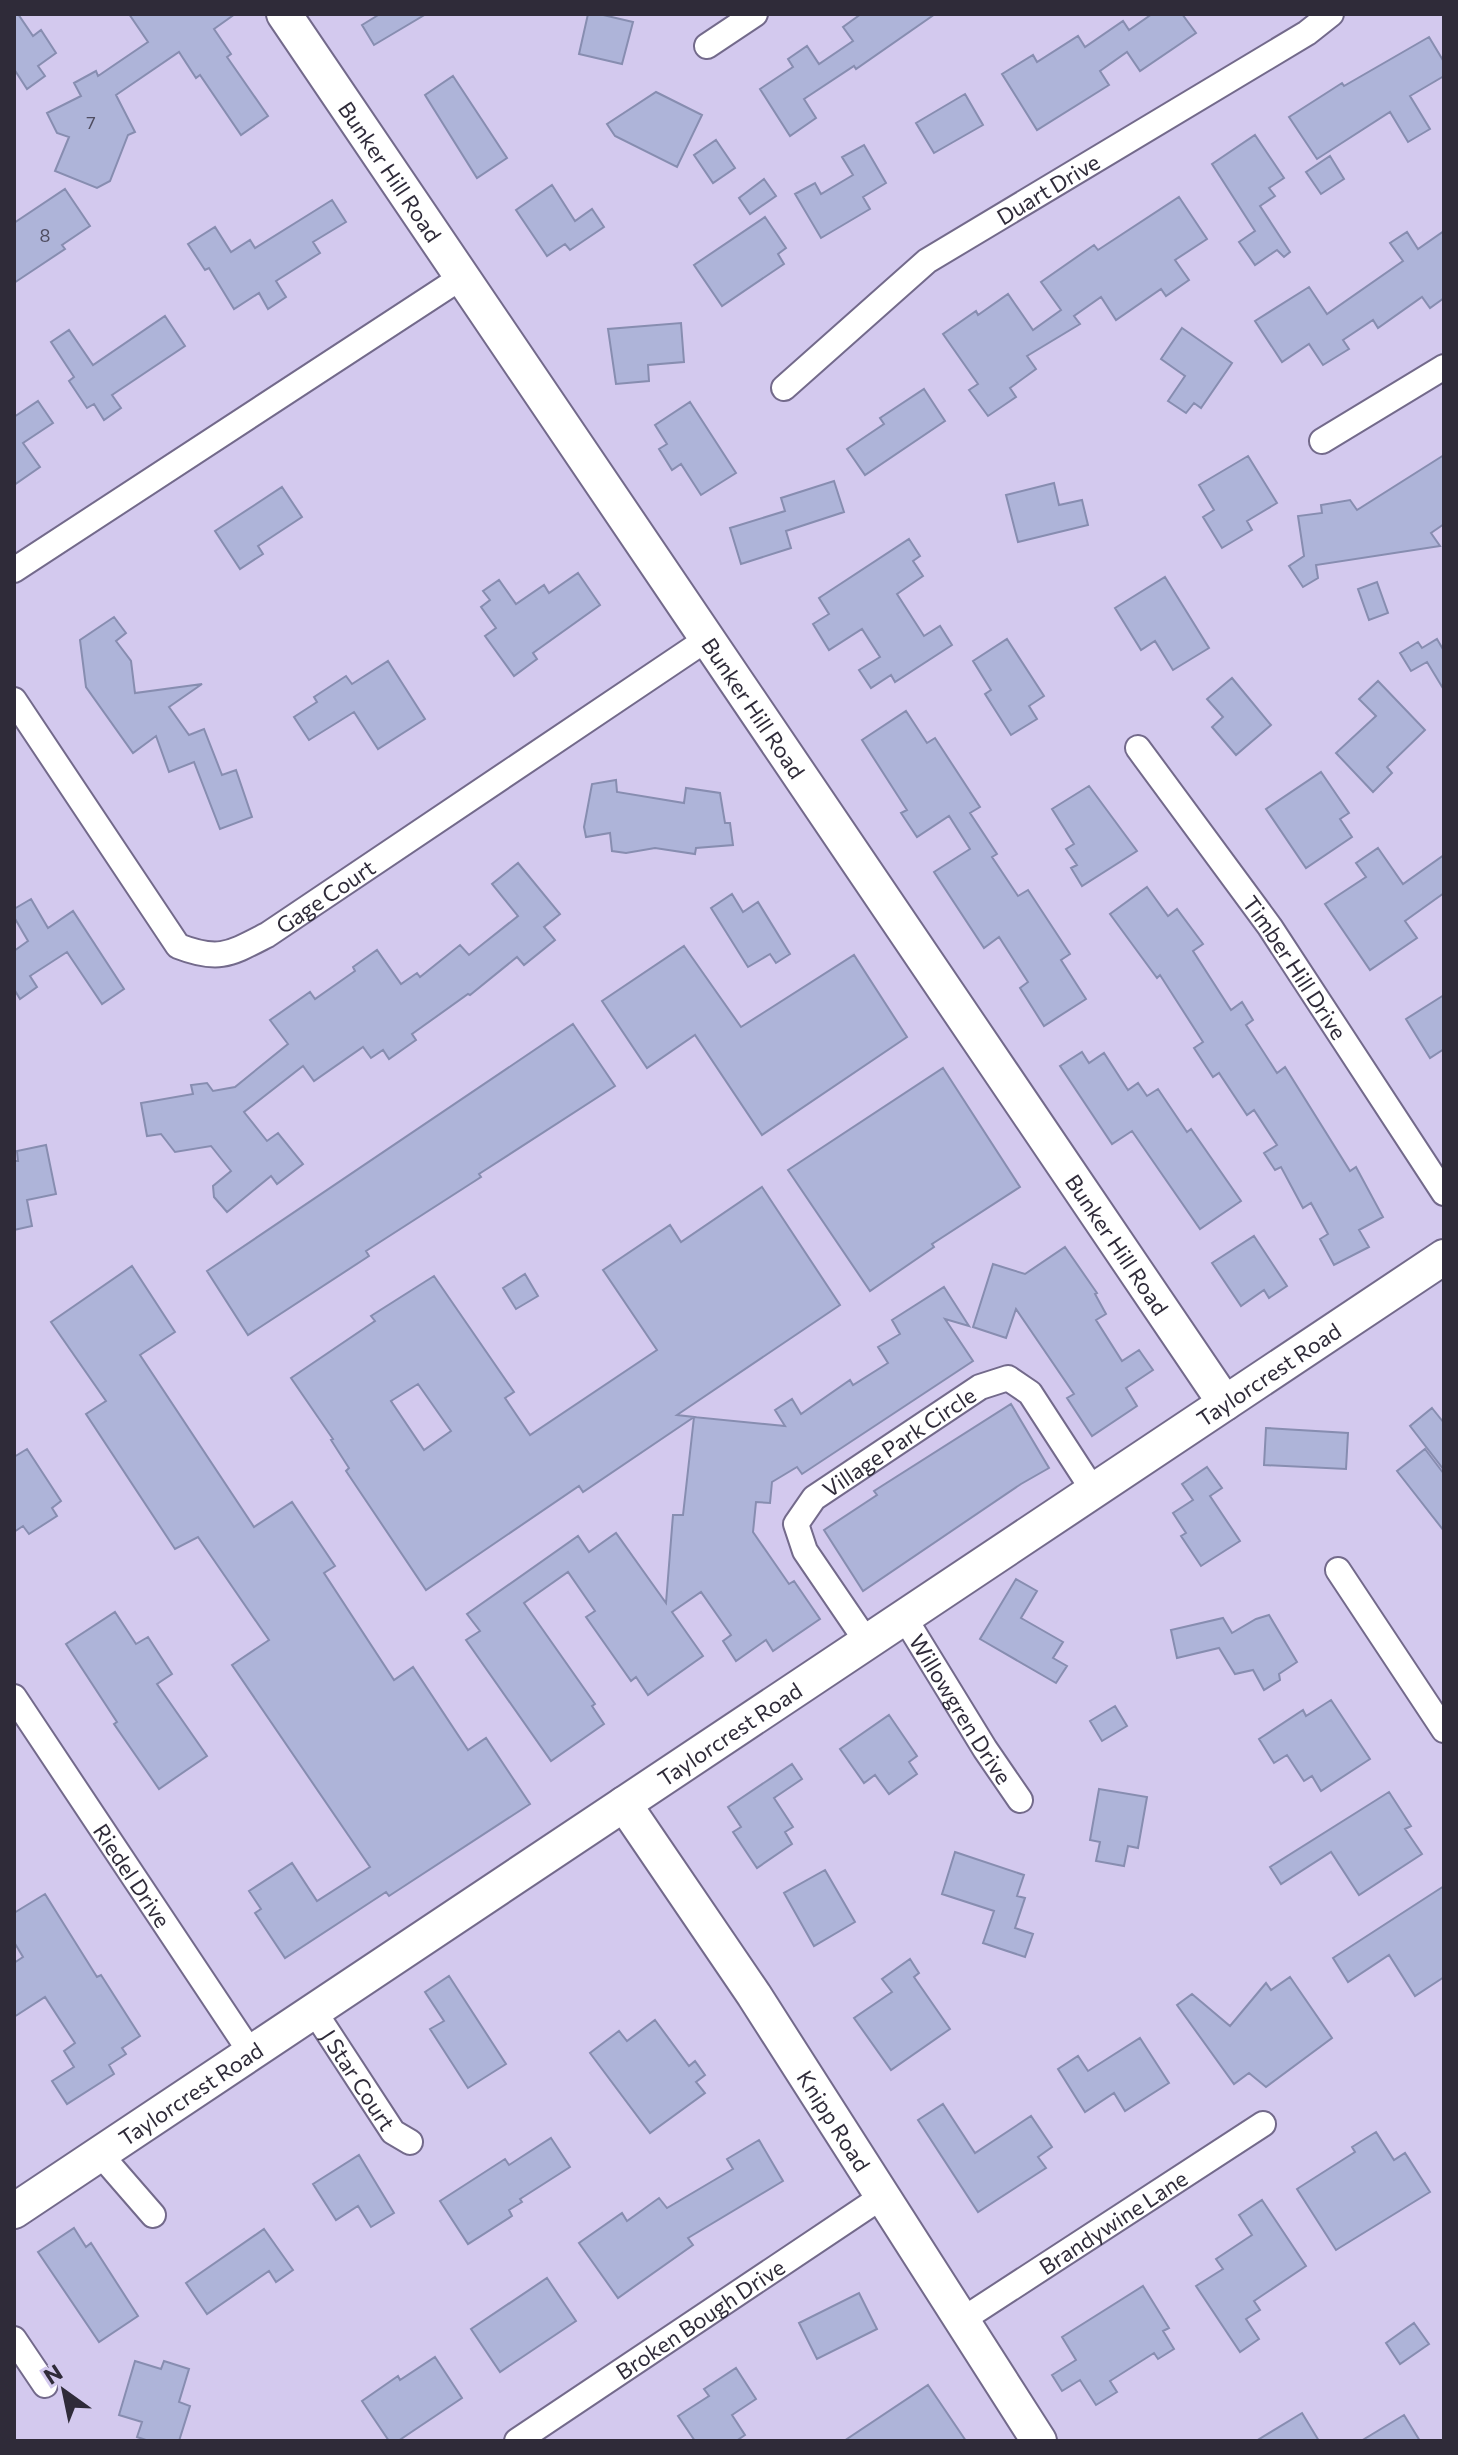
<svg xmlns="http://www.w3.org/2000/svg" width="1458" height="2455" font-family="Commissioner,sans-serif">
<rect width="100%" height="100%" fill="#d3c9ee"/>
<!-- building -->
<path fill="#aeb4d9" stroke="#878db0" stroke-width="2" fill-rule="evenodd" d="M14 14H18L33 36 41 30 56 53 38 66 45 76 27 89 14 69Z
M129 14H235L214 29 231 54 227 57 268 116 241 135 200 75 196 78 179 52 116 95 135 132 128 135 110 181 97 188 55 171 69 137 57 133 47 113 81 96 74 83 96 71 98 76 148 42Z
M380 14H426L374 45 362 25Z
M588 14H599L633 22 622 64 579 54Z
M861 14H935L856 69 854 66 804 99 816 118 790 136 760 89 793 67 788 59 807 46 819 64 853 41 843 27Z
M1152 14H1182L1196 33 1140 71 1127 52 1100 71 1109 85 1037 130 1002 74 1033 55 1037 62 1078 36 1085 47 1123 21 1129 30Z
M1429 37 1444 62V76L1410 96 1430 129 1408 142 1390 112 1317 159 1289 117 1342 83 1344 86Z
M453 76 507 158 477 178 425 95Z
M656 92 702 115 677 167 615 136 607 124Z
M965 94 983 125 934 153 916 123Z
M1255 135 1284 178 1269 188 1275 196 1260 206 1290 252 1284 257 1277 250 1255 265 1239 242 1255 231 1212 164Z
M716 140 735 168 713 183 694 155Z
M864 145 886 183 863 197 870 209 821 238 795 194 815 183 821 194 853 175 842 157Z
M1330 156 1344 179 1321 194 1306 172Z
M764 179 776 196 750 214 739 198Z
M552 185 575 221 592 209 604 227 570 250 565 244 547 256 516 210Z
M65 189 90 226 62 245 65 249 14 283V223Z
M1179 197 1207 239 1175 260 1189 280 1166 296 1161 289 1116 320 1101 297 1074 316 1080 324 1027 356 1036 369 1010 388 1016 397 988 416 969 390 978 384 943 334 976 311 978 315 1008 294 1033 330 1061 310 1041 282 1094 245 1098 250Z
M332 200 346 222 313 242 320 253 276 281 286 297 268 309 259 293 234 309 209 268 205 270 188 244 215 227 231 252 250 240 255 248Z
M765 217 786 248 778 254 784 264 722 306 694 265Z
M1444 231V298L1430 308 1422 297 1378 328 1373 320 1343 340 1349 349 1323 365 1309 344 1282 362 1255 321 1309 287 1327 314 1403 261 1390 243 1407 232 1418 249Z
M165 316 185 346 112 395 121 408 104 420 94 404 87 408 69 381 74 377 51 342 69 330 93 365Z
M681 323 684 362 648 365 649 381 616 384 608 329Z
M1182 328 1232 363 1201 408 1194 403 1186 413 1168 401 1185 376 1161 359Z
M924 389 945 421 865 475 847 449 884 424 880 418Z
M38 401 53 423 23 443 40 467 14 485V417Z
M690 402 736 473 701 495 681 464 672 470 659 449 667 444 655 425Z
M1444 455V524L1431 533 1440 546 1316 565 1318 578 1303 587 1289 566 1304 556 1298 516 1322 513 1321 505 1350 500 1357 510Z
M1248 456 1277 503 1247 521 1252 530 1222 548 1203 517 1214 510 1199 485Z
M834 481 844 512 786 531 791 548 741 564 730 528 785 511 781 498Z
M1054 483 1059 505 1082 500 1088 525 1018 542 1006 495Z
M282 487 302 517 258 546 263 554 240 569 215 531Z
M909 539 920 556 913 561 923 576 897 594 924 636 940 626 952 645 895 682 891 675 871 688 859 670 880 657 862 629 829 650 813 624 829 614 819 598Z
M578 573 600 605 533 653 537 659 514 676 485 636 496 628 481 607 490 600 483 591 499 580 516 604 544 585 549 593Z
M1165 577 1209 648 1173 670 1155 641 1141 650 1115 608Z
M1377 582 1388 613 1369 620 1358 589Z
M114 617 126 633 116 641 131 661 135 693 202 684 169 707 189 735 204 729 222 775 236 770 252 817 220 829 194 762 169 772 156 736 133 753 86 687 80 640Z
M1007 639 1044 696 1029 706 1037 719 1011 735 985 694 991 690 973 661Z
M1437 639 1444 651V690L1427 662 1411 671 1400 653 1418 642 1422 648Z
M388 661 425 719 378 749 354 712 309 740 294 717 317 702 314 697 346 676 352 684Z
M1232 678 1271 725 1236 755 1212 727 1223 717 1207 699Z
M1378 681 1425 730 1387 767 1392 773 1373 792 1336 753 1376 716 1359 699Z
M906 711 927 743 935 738 980 807 970 813 997 854 992 857 1018 896 1028 890 1070 954 1061 960 1086 999 1044 1026 1020 988 1028 982 999 937 984 948 934 872 970 849 949 816 917 837 901 813 907 810 862 740Z
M1321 772 1349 813 1340 819 1352 837 1306 868 1266 809Z
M616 780 617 792 684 803 686 788 720 793 725 823H730L733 845 696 848 695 854 655 848 626 853 612 851 610 833 586 837 584 827 592 784Z
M1089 786 1137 851 1082 886 1071 868 1077 865 1066 849 1074 844 1052 809Z
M1378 848 1403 884 1444 855V893L1405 921 1417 938 1370 970 1325 904 1366 877 1356 863Z
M518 863 560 914 544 927 555 940 524 965 517 957 470 995 468 994 412 1034 416 1040 389 1059 383 1050 371 1058 363 1047 314 1081 303 1066 244 1112 267 1141 278 1133 303 1164 277 1184 271 1176 227 1212 214 1197 213 1186 231 1171 211 1146 175 1152 161 1134 147 1136 141 1103 193 1094 191 1085 207 1083 213 1091 235 1087 288 1044 270 1020 310 992 315 999 355 971 353 967 377 950 401 984 417 973 420 977 460 945 469 955 518 916 492 884Z
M1147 887 1168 916 1177 909 1203 944 1193 951 1231 1010 1242 1002 1253 1020 1246 1025 1277 1073 1285 1067 1350 1171 1356 1167 1383 1217 1359 1230 1369 1247 1334 1265 1320 1239 1328 1234 1311 1203 1303 1208 1281 1167 1275 1170 1264 1153 1277 1145 1254 1110 1247 1115 1219 1073 1213 1077 1194 1048 1203 1042 1160 975 1157 978 1110 914Z
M732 894 743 912 758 902 790 954 776 963 770 954 748 967 711 908Z
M31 899 48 928 73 911 124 989 102 1004 67 952 30 976 37 987 20 999 14 989V951L28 941 14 917V909Z
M684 946 741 1027 854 955 907 1037 762 1135 695 1035 647 1068 602 1001Z
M1444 995V1049L1430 1058 1406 1019Z
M573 1024 615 1086 479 1174 481 1177 366 1251 369 1256 248 1335 207 1271Z
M1082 1052 1089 1063 1104 1053 1128 1090 1138 1083 1147 1096 1158 1089 1187 1132 1191 1129 1241 1201 1200 1229 1132 1131 1112 1144 1060 1066Z
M943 1068 1020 1187 932 1244 934 1247 870 1291 788 1170Z
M46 1145 56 1194 27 1200 32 1226 14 1230V1161H18L17 1151Z
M762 1187 840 1305 677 1415 694 1417 583 1492 579 1486 426 1590 346 1471 349 1468 331 1440 333 1439 291 1378 375 1321 371 1316 434 1276 514 1392 505 1398 530 1435 657 1350 603 1270 670 1225 681 1242ZM418 1384 451 1431 424 1450 391 1401Z
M1254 1236 1287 1286 1269 1298 1264 1290 1241 1306 1212 1263Z
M1065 1247 1097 1293 1095 1294 1106 1314 1096 1320 1122 1361 1139 1350 1153 1370 1126 1388 1137 1406 1092 1436 1067 1398 1074 1394 1016 1309 1006 1338 973 1327 993 1264 1025 1274Z
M132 1266 175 1332 140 1355 254 1527 292 1502 335 1566 324 1573 394 1680 413 1667 468 1750 486 1738 530 1804 389 1896 386 1892 285 1958 255 1913 261 1909 249 1891 292 1863 317 1901 370 1867 232 1665 269 1640 198 1537 175 1549 86 1414 106 1401 51 1322Z
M525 1274 538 1296 516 1309 503 1288Z
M944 1287 969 1326 945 1319 973 1361 802 1474 797 1467 772 1482 770 1503 756 1502 753 1532 789 1584 794 1581 820 1619 773 1651 766 1640 736 1661 723 1641 731 1635 701 1592 672 1612 703 1656 648 1695 636 1677 631 1681 586 1617 595 1611 568 1572 524 1603 595 1704 592 1706 604 1724 551 1761 466 1640 480 1631 467 1614 578 1536 589 1552 616 1533 666 1603 673 1515H683L694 1417 785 1426 775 1410 792 1399 801 1414 850 1380 853 1385 888 1363 878 1347 900 1334 892 1320Z
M1011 1404 1049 1468 1021 1484 863 1591 824 1530 877 1495 874 1491Z
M1432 1408 1444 1423V1470L1410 1426Z
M1266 1428 1348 1433 1346 1469 1264 1465Z
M27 1449 61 1501 52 1508 57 1516 29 1534 23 1526 14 1532V1457Z
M1425 1449 1444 1474V1531L1397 1471Z
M1207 1467 1222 1488 1210 1496 1240 1541 1201 1566 1181 1536 1186 1533 1173 1513 1193 1500 1182 1484Z
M1016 1579 1037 1591 1021 1618 1063 1642 1053 1658 1067 1666 1056 1683 980 1639Z
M115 1612 136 1644 148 1637 172 1674 157 1684 207 1756 159 1789 114 1724 117 1722 66 1644Z
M1269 1615 1297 1662 1279 1674 1280 1680 1264 1690 1253 1670 1235 1674 1219 1648 1177 1658 1171 1630 1223 1618 1232 1633 1256 1619Z
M1331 1700 1370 1759 1321 1791 1312 1776 1304 1781 1287 1755 1274 1763 1259 1739 1303 1710 1306 1716Z
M1115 1706 1127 1726 1102 1741 1090 1721Z
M889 1715 917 1756 909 1762 917 1774 889 1794 875 1775 864 1783 840 1749Z
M792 1764 802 1779 774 1798 793 1827 785 1832 792 1844 757 1868 733 1832 741 1827 728 1807Z
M1099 1789 1147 1797 1138 1848 1128 1846 1124 1866 1096 1861 1100 1842 1090 1840Z
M1389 1792 1411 1826 1405 1829 1422 1854 1359 1895 1331 1852 1281 1884 1270 1867Z
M955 1852 1024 1875 1017 1896 1025 1898 1015 1928 1033 1934 1025 1957 983 1943 994 1911 942 1894Z
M825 1870 855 1922 814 1946 784 1893Z
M1444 1886V1977L1415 1996 1389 1955 1348 1982 1333 1958Z
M45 1894 97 1977 101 1975 140 2036 122 2048 126 2054 109 2065 114 2074 67 2104 52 2081 74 2067 64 2051 75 2043 45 1997 14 2017V1963L23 1957 14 1942V1913Z
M910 1959 919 1973 914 1977 950 2029 891 2070 854 2018 892 1992 882 1979Z
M449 1976 506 2064 468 2088 430 2029 444 2021 425 1992Z
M1290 1977 1332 2038 1266 2087 1249 2073 1234 2084 1177 2005 1192 1994 1230 2026 1266 1983 1271 1990Z
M655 2020 689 2066 695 2061 705 2075 696 2082 705 2093 650 2133 590 2053 619 2031 627 2041Z
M1140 2038 1169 2083 1125 2111 1114 2093 1085 2112 1058 2069 1078 2056 1088 2071Z
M943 2104 975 2153 1031 2116 1052 2147 1038 2157 1046 2168 978 2212 918 2120Z
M1376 2132 1394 2160 1405 2153 1430 2192 1336 2250 1297 2189 1355 2152 1352 2147Z
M551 2138 570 2167 520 2199 522 2202 509 2210 512 2216 468 2244 440 2201 505 2159 509 2165Z
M759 2140 783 2181 688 2238 693 2245 618 2298 579 2243 622 2213 627 2221 659 2198 667 2208 733 2169 727 2159Z
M359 2155 394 2213 371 2227 358 2206 336 2220 313 2184Z
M1262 2200 1306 2266 1254 2301 1260 2310 1246 2319 1259 2339 1240 2352 1196 2286 1223 2269 1216 2259 1252 2235 1239 2215Z
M74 2228 86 2247 91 2243 138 2316 99 2342 38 2252Z
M264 2229 293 2270 276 2282 269 2271 207 2314 186 2283Z
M547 2278 576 2321 500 2372 471 2329Z
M1143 2286 1169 2328 1163 2331 1174 2349 1158 2359 1154 2353 1110 2381 1117 2392 1096 2405 1080 2380 1062 2391 1052 2375 1076 2360 1062 2337Z
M859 2293 877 2329 817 2359 799 2323Z
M1414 2323 1429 2344 1400 2364 1386 2343Z
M435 2357 462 2398 398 2441H389L362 2401 398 2376 400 2380Z
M135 2361 161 2369 164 2361 189 2369 179 2402 190 2406 179 2441H149L137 2437 142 2422 119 2415Z
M736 2368 756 2399 732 2415 745 2435 736 2441H695L678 2416 709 2396 704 2389Z
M928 2385 966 2441H844Z
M1302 2413 1319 2441H1256Z
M1404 2415 1420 2441H1361Z"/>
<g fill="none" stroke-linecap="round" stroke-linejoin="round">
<!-- street casing -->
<g stroke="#736a8b" stroke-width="28">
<g id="street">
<path d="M707 46 755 14"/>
<path id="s1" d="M784 388 927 261 1307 33 1331 14"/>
<path d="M1322 441 1444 367"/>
<path d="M14 570 462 277"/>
<path id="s2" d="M14 700 178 946C219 962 230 954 267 935L707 639"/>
<path id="s3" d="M1138 748 1270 927 1444 1193"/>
<path d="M1338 1570 1444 1730"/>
<path id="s4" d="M904 1617 985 1749 1020 1800"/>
<path id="s5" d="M867 1642 805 1551 796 1524 814 1498 980 1387 1008 1378 1030 1393 1093 1490"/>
<path id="s6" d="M14 1697 251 2053"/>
<path id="s7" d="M314 2011 393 2132 410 2142"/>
<path d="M100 2154 153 2215"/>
<path id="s8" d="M962 2320 1263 2124"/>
<path d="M14 2339 45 2385"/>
<path id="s9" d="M517 2441 883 2196"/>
</g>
</g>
<!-- secondary casing -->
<g stroke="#736a8b" stroke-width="38">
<g id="secondary">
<path id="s10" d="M284 14 1225 1403"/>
<path id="s11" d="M624 1804 754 1995 1039 2441"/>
<path id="s12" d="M14 2211 1444 1257"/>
</g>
</g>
<!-- street -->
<use href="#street" stroke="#fff" stroke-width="24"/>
<!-- secondary -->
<use href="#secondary" stroke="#fff" stroke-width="34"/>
</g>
<g text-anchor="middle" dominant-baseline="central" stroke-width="7" stroke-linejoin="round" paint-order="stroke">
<!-- number labels -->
<g font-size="18" fill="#4f4d61">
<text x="91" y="122">7</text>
<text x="45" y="235">8</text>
</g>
<!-- street labels -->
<g font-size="22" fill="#2f2b39" stroke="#d3c9ee">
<text stroke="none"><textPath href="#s10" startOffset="190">Bunker Hill Road</textPath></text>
<text stroke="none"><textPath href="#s1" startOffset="332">Duart Drive</textPath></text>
<text stroke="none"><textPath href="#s10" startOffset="838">Bunker Hill Road</textPath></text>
<text stroke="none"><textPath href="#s2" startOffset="460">Gage Court</textPath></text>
<text stroke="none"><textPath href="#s3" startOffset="270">Timber Hill Drive</textPath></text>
<text stroke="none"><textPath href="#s10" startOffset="1486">Bunker Hill Road</textPath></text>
<text stroke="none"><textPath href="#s12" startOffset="1508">Taylorcrest Road</textPath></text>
<text stroke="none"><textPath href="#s5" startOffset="272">Village Park Circle</textPath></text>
<text stroke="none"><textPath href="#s4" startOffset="108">Willowgren Drive</textPath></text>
<text stroke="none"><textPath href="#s12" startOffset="860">Taylorcrest Road</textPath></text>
<text stroke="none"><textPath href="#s6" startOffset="214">Riedel Drive</textPath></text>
<text stroke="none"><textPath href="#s7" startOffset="82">J Star Court</textPath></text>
<text stroke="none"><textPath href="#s12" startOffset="212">Taylorcrest Road</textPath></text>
<text stroke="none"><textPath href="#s11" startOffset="380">Knipp Road</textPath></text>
<text stroke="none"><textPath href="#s8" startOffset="180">Brandywine Lane</textPath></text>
<text stroke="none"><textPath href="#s9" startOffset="220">Broken Bough Drive</textPath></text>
</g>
</g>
<!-- border -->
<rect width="1458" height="2455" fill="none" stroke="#2f2b39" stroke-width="32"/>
<!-- north arrow -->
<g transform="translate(64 2391) rotate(327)" stroke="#d3c9ee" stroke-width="6" paint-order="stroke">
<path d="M0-6L14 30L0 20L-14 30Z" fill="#2f2b39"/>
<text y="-12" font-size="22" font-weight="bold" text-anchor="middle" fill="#2f2b39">N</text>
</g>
</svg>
